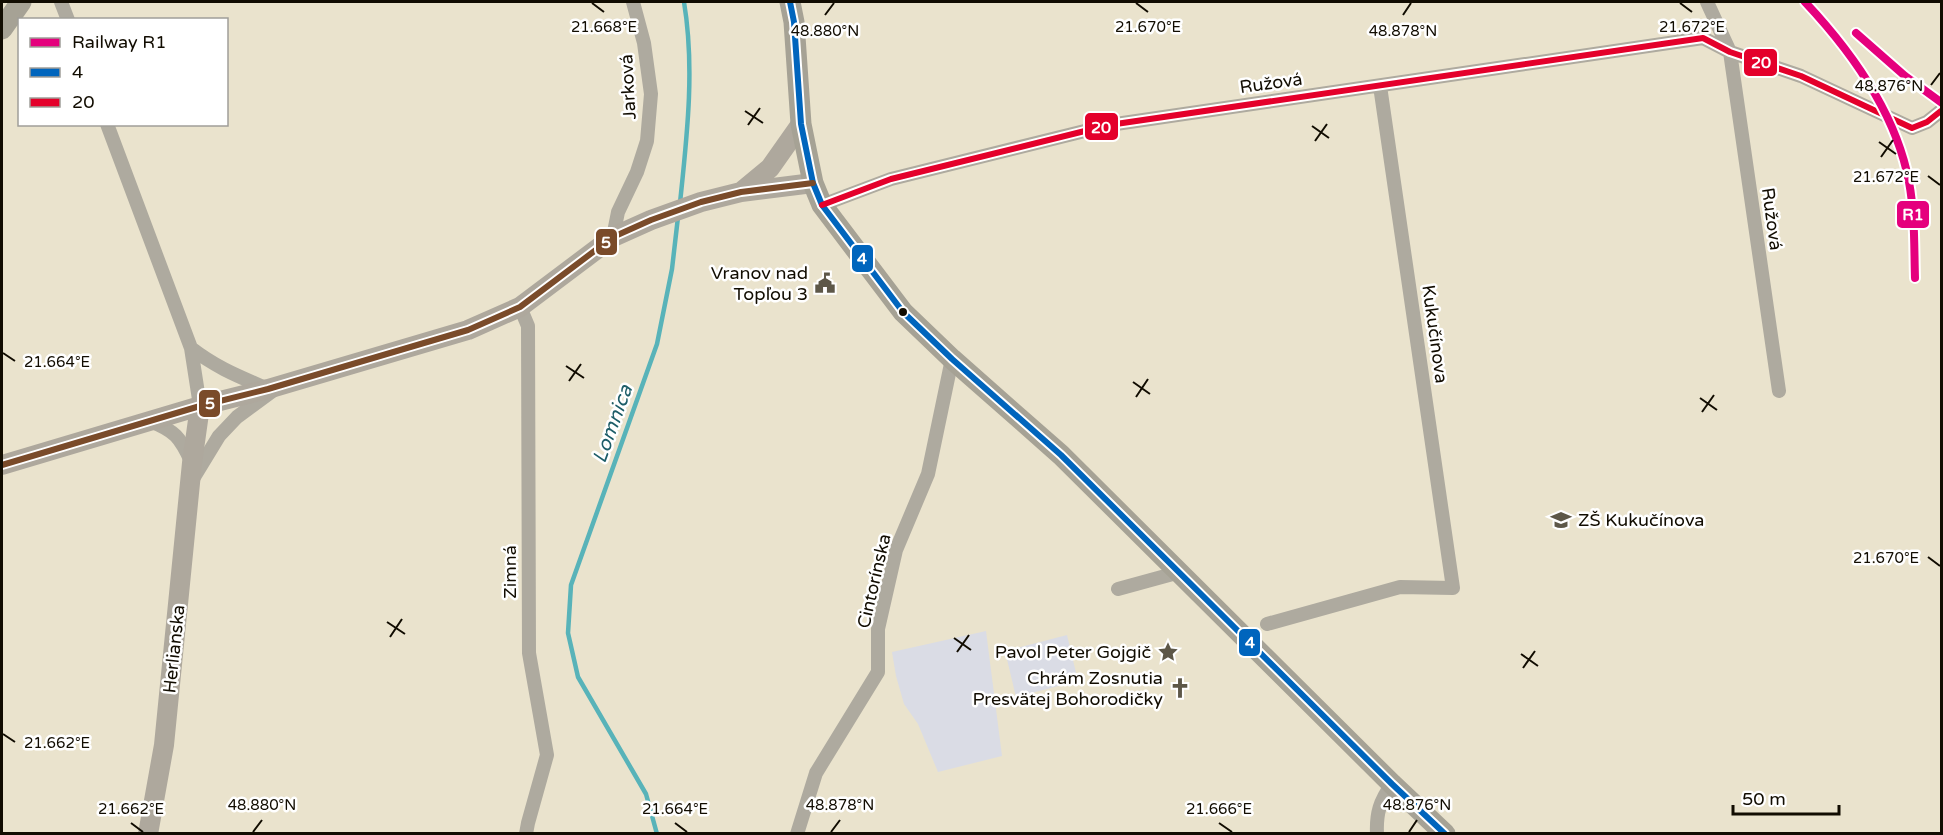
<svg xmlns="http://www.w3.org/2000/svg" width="1943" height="835" font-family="'Varela Round',sans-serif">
<rect width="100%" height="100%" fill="#eae3cd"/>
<!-- green -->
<path fill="#dadce5" d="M986 631 1002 756 938 772 918 724 904 704 896 676 892 652Z
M1067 635 1078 681 1016 697 1005 651Z"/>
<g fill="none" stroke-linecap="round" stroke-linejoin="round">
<!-- stream -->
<path stroke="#58b3b9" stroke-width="4.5" d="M680 203C687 136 695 68 684 2
M657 834 646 794 578 677 568 633 571 585 657 344 672 269 678 217"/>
<!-- street -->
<path stroke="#aeaa9f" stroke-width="14" d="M61 2 68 20
M1707 2 1730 52 1779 391
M107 124 191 348 200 406
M822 205 891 179 1109 125 1703 38 1730 52 1801 76 1912 128 1927 122 1942 110
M613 237 618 212 637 172 647 141 651 94 644 43 633 2
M520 307 528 326 529 653 547 755 528 823 526 834
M191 348C217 368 238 376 268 389
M150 421C175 431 180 437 191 461
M194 477 219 436 237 417 275 389
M1118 589 1180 572
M1267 624 1400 587 1453 588 1380 86
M797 834 816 773 878 672V629L896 550 928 474 952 359
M1377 834C1376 813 1380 801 1392 784"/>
<!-- secondary -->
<path stroke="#aea89d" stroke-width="20" d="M741 192 770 168 801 124
M2 465 200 406 268 389 468 330 520 307 613 237 651 220 701 202 741 192 813 183
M148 834 164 745 192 463 200 406"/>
<!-- primary -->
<path stroke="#a6a295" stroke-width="21" d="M790 2 794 22 801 124 813 183 822 205 903 312 952 359 1061 455 1392 784 1445 834
M2 29 21 2"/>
<!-- bus-1 casing -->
<g stroke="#fff" stroke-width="10">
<path id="bus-1" d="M790 2 794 22 801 124 813 183 822 205 903 312 952 359 1061 455 1392 784 1445 834"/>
</g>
<!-- bus-2 casing -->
<g stroke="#fff" stroke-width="10">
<path id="bus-2" d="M822 205 891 179 1109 125 1703 38 1730 52 1801 76 1912 128 1927 122 1942 110"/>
</g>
<!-- bus-3 casing -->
<g stroke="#fff" stroke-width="10">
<path id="bus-3" d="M2 465 200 406 268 389 468 330 520 307 613 237 651 220 701 202 741 192 813 183"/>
</g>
<!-- bus-1 -->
<use href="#bus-1" stroke="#0065bd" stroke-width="6"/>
<!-- bus-2 -->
<use href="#bus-2" stroke="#e4002b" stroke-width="6"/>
<!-- bus-3 -->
<use href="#bus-3" stroke="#7a4b2a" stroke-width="6"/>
<!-- rail-1 casing -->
<g stroke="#fff" stroke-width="12">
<path id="rail-1" d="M1805 2C1852 52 1896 113 1909 182 1915 214 1914 246 1915 278
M1856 33 1905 76 1942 103"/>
</g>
<!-- rail-1 -->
<use href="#rail-1" stroke="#e5007d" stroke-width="8"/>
</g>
<!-- ticks -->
<path fill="none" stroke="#110c01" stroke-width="2" d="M592 3 604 12M1136 3 1148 12M1680 3 1692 12M825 15 834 3M1403 15 1411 3M1931 85 1940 73M745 111 763 123M748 125 760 108M1312 126 1329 138M1315 141 1327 124M1879 142 1896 154M1881 157 1893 140M1928 176 1940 185M3 353 15 361M566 366 584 378M569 381 581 364M1133 382 1150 394M1136 397 1148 379M1700 398 1717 410M1702 412 1714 395M1928 557 1940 566M387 622 405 634M390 637 402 619M954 638 971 650M957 652 969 635M1521 654 1538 666M1523 668 1535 651M3 734 15 742M131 823 143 832M675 823 687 832M1219 823 1232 832M253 832 262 820M831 832 840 820M1409 832 1417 820"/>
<!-- icons -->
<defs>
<g id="civic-bare" transform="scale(1.62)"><path d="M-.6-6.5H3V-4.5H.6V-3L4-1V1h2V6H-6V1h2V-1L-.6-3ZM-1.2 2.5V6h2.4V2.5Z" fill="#5d5748" stroke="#fff" stroke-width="2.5" paint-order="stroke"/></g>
<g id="school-bare" transform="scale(1.62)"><path d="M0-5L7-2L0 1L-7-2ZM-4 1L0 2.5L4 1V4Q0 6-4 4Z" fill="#5d5748" stroke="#fff" stroke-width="2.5" paint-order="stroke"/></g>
<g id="sight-bare" transform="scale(1.62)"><path d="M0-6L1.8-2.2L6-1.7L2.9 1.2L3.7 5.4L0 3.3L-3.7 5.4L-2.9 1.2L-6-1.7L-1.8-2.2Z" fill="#5d5748" stroke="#fff" stroke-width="2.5" paint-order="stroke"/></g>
<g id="church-bare" transform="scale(1.62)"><path d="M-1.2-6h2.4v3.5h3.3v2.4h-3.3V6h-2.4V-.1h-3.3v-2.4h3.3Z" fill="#5d5748" stroke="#fff" stroke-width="2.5" paint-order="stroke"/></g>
</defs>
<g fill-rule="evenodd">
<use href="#civic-bare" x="825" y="283"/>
<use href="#school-bare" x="1561" y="520"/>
<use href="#sight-bare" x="1168" y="652"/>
<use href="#church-bare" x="1180" y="688"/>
</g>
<!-- markers -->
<circle fill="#110c01" stroke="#fff" stroke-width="2" cx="903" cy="312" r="5"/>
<g text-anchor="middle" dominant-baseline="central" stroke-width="5" stroke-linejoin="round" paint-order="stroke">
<!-- street labels -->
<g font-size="18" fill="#110c01" stroke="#fff">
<text transform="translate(1271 83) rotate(-8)">Ružová</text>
<text transform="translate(628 87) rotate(-93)">Jarková</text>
<text transform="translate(1772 219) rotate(82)">Ružová</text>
<text transform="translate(1435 334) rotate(82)">Kukučínova</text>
<text transform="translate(510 572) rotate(-90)">Zimná</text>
<text transform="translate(874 581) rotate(-77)">Cintorínska</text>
<text transform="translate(174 649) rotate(-84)">Herlianska</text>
</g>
<!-- poi labels -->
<g font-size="18" fill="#110c01" stroke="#fff" text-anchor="end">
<text x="808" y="273">Vranov nad<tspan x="808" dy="21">Topľou 3</tspan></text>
<text x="1578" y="520" text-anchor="start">ZŠ Kukučínova</text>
<text x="1151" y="652">Pavol Peter Gojgič</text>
<text x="1163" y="678">Chrám Zosnutia<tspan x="1163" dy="21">Presvätej Bohorodičky</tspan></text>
</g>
<!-- water labels -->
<g font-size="20" font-style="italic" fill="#1d5d68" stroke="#fff">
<text transform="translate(613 424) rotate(-70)">Lomnica</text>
</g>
</g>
<g font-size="15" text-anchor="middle" fill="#110c01" stroke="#fff" stroke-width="5" stroke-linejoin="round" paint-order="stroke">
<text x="604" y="32">21.668°E</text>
<text x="1148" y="32">21.670°E</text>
<text x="1692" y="32">21.672°E</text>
<text x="825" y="36">48.880°N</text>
<text x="1403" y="36">48.878°N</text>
<text x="1889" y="91">48.876°N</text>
<text x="1886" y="182">21.672°E</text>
<text x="57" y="367">21.664°E</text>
<text x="1886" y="563">21.670°E</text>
<text x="57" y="748">21.662°E</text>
<text x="262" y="810">48.880°N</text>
<text x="840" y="810">48.878°N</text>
<text x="1417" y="810">48.876°N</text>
<text x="131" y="814">21.662°E</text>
<text x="675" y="814">21.664°E</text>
<text x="1219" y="814">21.666°E</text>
</g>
<g stroke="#fff" stroke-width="2">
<rect x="1743" y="48" width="35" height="29" rx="6" fill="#e4002b"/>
<rect x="1084" y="112" width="35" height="29" rx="6" fill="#e4002b"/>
<rect x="1896" y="200" width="34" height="29" rx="6" fill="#e5007d"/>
<rect x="595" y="228" width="23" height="28" rx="6" fill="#7a4b2a"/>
<rect x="851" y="244" width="23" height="29" rx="6" fill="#0065bd"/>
<rect x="198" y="389" width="23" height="29" rx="6" fill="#7a4b2a"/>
<rect x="1238" y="628" width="23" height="29" rx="6" fill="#0065bd"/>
</g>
<g font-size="16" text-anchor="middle" font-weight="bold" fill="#fff">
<text x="1761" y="68">20</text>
<text x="1101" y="133">20</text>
<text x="1913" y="220">R1</text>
<text x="606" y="248">5</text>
<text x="862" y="264">4</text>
<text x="210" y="409">5</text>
<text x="1250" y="648">4</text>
</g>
<!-- border -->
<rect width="1943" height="835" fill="none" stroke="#110c01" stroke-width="6"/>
<!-- legend -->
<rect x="18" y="18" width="210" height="108" fill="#ffffff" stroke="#a09e99" stroke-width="1.5"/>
<rect x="30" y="38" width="30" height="9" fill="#e5007d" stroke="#a09e99" stroke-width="1.5"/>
<text x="72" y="48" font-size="18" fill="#110c01">Railway R1</text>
<rect x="30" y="68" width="30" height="9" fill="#0065bd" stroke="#a09e99" stroke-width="1.5"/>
<text x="72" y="78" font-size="18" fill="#110c01">4</text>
<rect x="30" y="98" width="30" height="9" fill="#e4002b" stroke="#a09e99" stroke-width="1.5"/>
<text x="72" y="108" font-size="18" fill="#110c01">20</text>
<!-- scale -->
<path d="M1733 805v9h106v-9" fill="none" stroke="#110c01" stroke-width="3"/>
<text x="1742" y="805" font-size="18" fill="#110c01" stroke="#ffffff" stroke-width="4.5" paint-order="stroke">50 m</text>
</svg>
